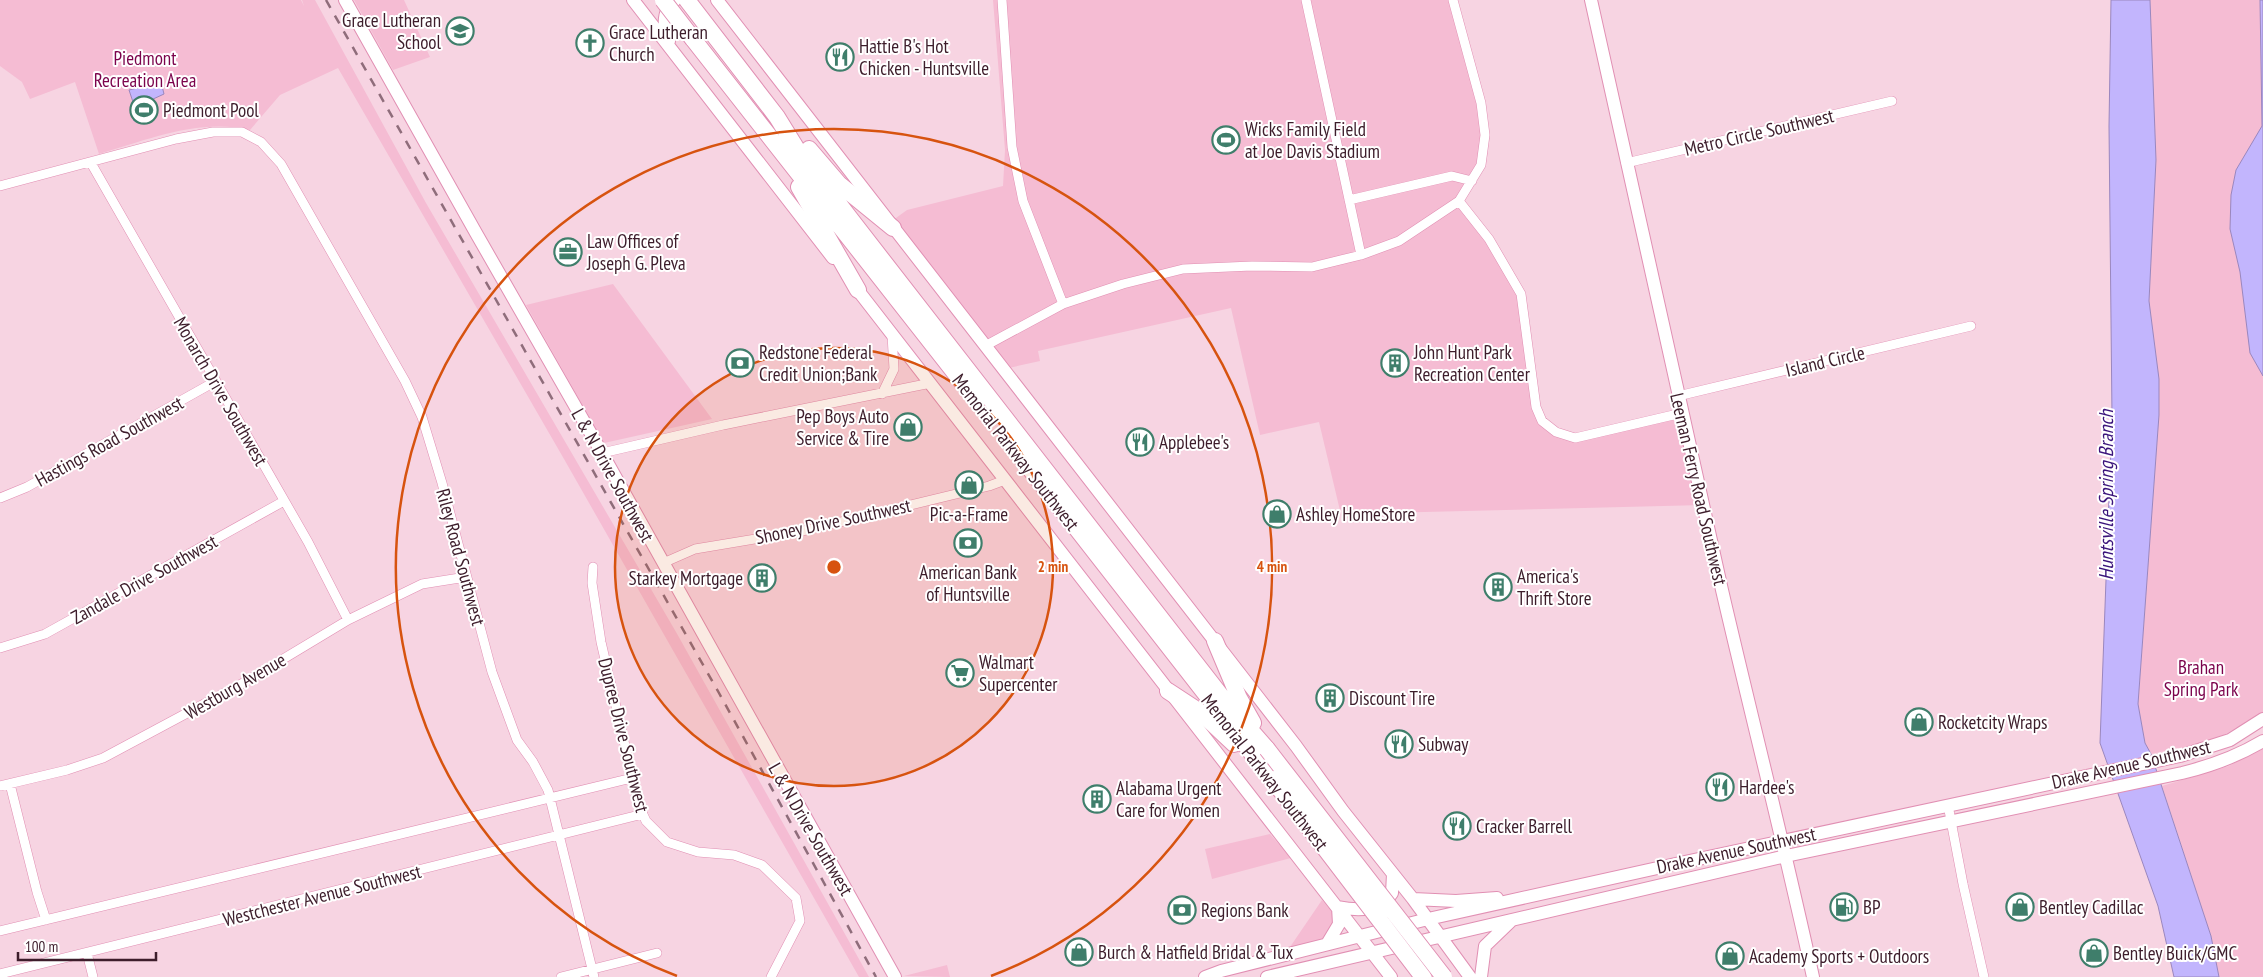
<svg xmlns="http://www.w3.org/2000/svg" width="2263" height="977" font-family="'PT Sans Narrow',sans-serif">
<rect width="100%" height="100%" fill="#f7d4e2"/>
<!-- green -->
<path fill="#f5bcd3" d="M0 0H301L304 6 302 0H315L426 203 676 632 869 977H859L564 459 338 68 280 95 250 130C199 118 147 140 99 154L75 82 30 99 22 82 0 66Z
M354 0H404L430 57 393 70Z
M993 0H1453L1481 103V165L1459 201 1521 294 1542 421 1575 438 1682 413 1703 505 1384 513 1342 519 1319 422 1260 435 1231 308 1038 351 1040 361 1004 369 889 223 907 210 1003 186 1005 150Z
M2150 0H2263V713L2213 741 2151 754 2145 743 2138 704 2159 415V379L2149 301 2156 156Z
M613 284 712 419 604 443 526 305Z
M2263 747V977H2219L2211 936 2162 786 2229 766Z
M1270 834 1291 858 1212 879 1205 849Z
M1322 900 1332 912 1334 928 1324 939 1290 947Z
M947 965 950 977 904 976Z"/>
<!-- water -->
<path fill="#c2b5fd" stroke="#9a87be" d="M2111 0H2150L2156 160 2149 301 2159 379V415L2138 704 2145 743 2151 754 2211 936 2219 977H2174L2158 906 2100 743 2112 417 2109 126Z
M2260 0H2263V376L2250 353 2240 272 2230 229 2231 195 2236 170 2262 126Z
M161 82 164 94 151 100 155 116 134 121 131 110 135 108 129 90Z"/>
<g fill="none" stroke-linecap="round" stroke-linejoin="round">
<!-- street casing -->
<g stroke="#e18fb3" stroke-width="10">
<path id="street" d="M1002 0 1012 147 1023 201 1063 304
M1306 0 1361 255
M91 163 308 542 348 620
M1626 163 1892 101
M0 186 176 139 213 132H242L261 142 281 164 405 381 422 417 442 483 492 672 517 740 533 762 548 790 594 977
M1349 200 1452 176 1472 181
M1459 201 1489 239 1521 294 1536 407 1542 421 1556 432 1575 438 1682 413
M985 346 1063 304 1123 284 1183 269 1252 266 1312 267 1361 255 1399 241 1459 201 1481 165 1485 135 1481 103 1453 0
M882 394 894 369 892 335
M1678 396 1971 326
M602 453 723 425 931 383
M0 498 27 487 216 381
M663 563 695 549 803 531 989 486 1005 480
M593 567 592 583 601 642 639 806 646 821 667 842 698 852 734 855 762 865 796 898 800 921 771 977
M0 648 45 634 284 501
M10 784 37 892 46 920
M0 786 67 770 103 758 245 682 348 620 422 584 466 577
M1948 805 1963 884 1984 977
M0 931 632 778
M87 953 93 977
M0 974 643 814
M561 977 657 953"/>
</g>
<!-- secondary casing -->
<g stroke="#e18fb3" stroke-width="14">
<path id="secondary" d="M345 0 476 233 602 453 895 977
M633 0 833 258
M717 0 1296 746 1343 811 1413 899 1470 977
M1591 0 1722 590C1752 719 1785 848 1813 977
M669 41C663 25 662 12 675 0
M853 284 1391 977
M1413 899 1456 901 1497 898
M1338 907C1357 911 1380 912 1392 893L1393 874
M1327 944 1339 924 1338 907
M1205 977 1221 971 1428 919 1680 863 2180 756 2230 740 2263 719
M1267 977 1786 856 2182 773C2211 766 2238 756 2263 741
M1481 977 1485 946 1511 921"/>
</g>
<!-- highway casing -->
<g stroke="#e18fb3" stroke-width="18">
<path id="highway" d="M687 0 777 117 798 151 852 221 1225 701 1267 749
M693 39 977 401
M809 149 839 184 893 228
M799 187 858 290
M1006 438 1272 779
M1215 641 1239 698 1253 723
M1168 691 1200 712 1234 744"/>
</g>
<!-- street -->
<use href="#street" stroke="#fff" stroke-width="9"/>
<!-- secondary -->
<use href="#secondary" stroke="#fff" stroke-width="12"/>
<!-- highway -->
<use href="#highway" stroke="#fff" stroke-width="16"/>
<!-- rail -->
<path stroke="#8f6d7b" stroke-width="2.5" stroke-dasharray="9 9" stroke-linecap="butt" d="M326 0 719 693 876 977"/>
<!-- highway-bridge casing -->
<g stroke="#e18fb3" stroke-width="18" stroke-linecap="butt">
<path id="highway-bridge" d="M663 0 693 39
M1267 749 1444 977
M1272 779 1423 977"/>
</g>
<!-- highway-bridge -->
<use href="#highway-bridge" stroke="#fff" stroke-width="16"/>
</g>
<!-- distance rings -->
<circle cx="834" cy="567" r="219" fill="#d7530f" fill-opacity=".12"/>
<g fill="none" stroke="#d7530f" stroke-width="2.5">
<circle cx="834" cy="567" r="219"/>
<path d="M677 976A438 438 0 1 1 991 976"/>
</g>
<!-- icons -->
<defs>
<g id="school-ring" transform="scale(1.4375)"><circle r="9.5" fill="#fff" stroke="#3f7e6b" stroke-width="1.5"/><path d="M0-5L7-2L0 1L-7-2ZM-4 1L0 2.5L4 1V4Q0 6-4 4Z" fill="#3f7e6b"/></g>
<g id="church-ring" transform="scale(1.4375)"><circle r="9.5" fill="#fff" stroke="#3f7e6b" stroke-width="1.5"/><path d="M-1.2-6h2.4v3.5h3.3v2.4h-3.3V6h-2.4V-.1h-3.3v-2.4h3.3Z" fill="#3f7e6b"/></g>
<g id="restaurant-ring" transform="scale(1.4375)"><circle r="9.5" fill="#fff" stroke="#3f7e6b" stroke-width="1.5"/><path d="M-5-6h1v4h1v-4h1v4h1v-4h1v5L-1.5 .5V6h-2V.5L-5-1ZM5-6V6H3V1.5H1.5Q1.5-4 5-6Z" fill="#3f7e6b"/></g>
<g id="stadium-ring" transform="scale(1.4375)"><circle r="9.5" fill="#fff" stroke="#3f7e6b" stroke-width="1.5"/><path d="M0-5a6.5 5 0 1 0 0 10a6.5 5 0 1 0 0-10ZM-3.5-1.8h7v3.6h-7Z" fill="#3f7e6b"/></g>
<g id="office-ring" transform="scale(1.4375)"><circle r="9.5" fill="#fff" stroke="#3f7e6b" stroke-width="1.5"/><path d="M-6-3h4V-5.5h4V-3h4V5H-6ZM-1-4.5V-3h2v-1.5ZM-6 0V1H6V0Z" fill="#3f7e6b"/></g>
<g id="bank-ring" transform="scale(1.4375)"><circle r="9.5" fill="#fff" stroke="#3f7e6b" stroke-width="1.5"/><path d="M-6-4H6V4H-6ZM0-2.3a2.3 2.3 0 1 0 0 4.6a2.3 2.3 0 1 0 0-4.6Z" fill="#3f7e6b"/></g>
<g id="building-ring" transform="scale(1.4375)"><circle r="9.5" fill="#fff" stroke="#3f7e6b" stroke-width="1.5"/><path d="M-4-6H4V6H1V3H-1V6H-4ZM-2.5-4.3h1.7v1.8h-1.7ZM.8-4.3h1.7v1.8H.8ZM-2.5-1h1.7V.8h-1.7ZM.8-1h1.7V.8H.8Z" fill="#3f7e6b"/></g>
<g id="shop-ring" transform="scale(1.4375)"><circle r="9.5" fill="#fff" stroke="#3f7e6b" stroke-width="1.5"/><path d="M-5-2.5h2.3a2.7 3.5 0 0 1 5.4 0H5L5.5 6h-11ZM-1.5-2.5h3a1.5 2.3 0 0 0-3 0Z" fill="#3f7e6b"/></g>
<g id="supermarket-ring" transform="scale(1.4375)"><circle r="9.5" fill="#fff" stroke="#3f7e6b" stroke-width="1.5"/><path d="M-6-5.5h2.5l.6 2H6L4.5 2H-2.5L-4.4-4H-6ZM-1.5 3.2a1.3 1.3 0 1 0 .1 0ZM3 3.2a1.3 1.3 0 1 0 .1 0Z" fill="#3f7e6b"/></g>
<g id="fuel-ring" transform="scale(1.4375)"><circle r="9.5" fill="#fff" stroke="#3f7e6b" stroke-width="1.5"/><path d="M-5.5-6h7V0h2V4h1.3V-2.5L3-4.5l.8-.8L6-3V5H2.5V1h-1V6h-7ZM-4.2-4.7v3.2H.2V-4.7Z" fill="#3f7e6b"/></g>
</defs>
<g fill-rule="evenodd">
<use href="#school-ring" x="460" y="31"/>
<use href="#church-ring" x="590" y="43"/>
<use href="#restaurant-ring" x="840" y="57"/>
<use href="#stadium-ring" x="144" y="110"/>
<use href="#stadium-ring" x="1226" y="140"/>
<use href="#office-ring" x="568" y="252"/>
<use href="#bank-ring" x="740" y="363"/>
<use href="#building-ring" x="1395" y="363"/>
<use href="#shop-ring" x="908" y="427"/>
<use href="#restaurant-ring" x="1140" y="442"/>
<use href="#shop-ring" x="969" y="485"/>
<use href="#shop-ring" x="1277" y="514"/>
<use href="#bank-ring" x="968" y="543"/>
<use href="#building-ring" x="762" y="578"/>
<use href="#building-ring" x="1498" y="587"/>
<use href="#supermarket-ring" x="960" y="673"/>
<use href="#building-ring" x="1330" y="698"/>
<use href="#shop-ring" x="1919" y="722"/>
<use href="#restaurant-ring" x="1399" y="744"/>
<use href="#restaurant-ring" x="1720" y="787"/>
<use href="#building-ring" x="1097" y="799"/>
<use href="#restaurant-ring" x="1457" y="826"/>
<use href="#fuel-ring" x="1844" y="907"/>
<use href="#shop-ring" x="2020" y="907"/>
<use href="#bank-ring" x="1182" y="910"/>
<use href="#shop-ring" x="1079" y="952"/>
<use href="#shop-ring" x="2094" y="953"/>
<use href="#shop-ring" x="1730" y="956"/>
</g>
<g text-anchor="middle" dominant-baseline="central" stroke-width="4" stroke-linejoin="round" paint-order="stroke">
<!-- poi labels -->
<g font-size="19" fill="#3d1d2b" stroke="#fff" text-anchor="start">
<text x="441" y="20" text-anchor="end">Grace Lutheran<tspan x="441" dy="22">School</tspan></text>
<text x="609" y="32">Grace Lutheran<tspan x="609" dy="22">Church</tspan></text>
<text x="859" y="46">Hattie B's Hot<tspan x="859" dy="22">Chicken - Huntsville</tspan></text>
<text x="163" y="110">Piedmont Pool</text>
<text x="1245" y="129">Wicks Family Field<tspan x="1245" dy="22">at Joe Davis Stadium</tspan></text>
<text x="587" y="241">Law Offices of<tspan x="587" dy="22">Joseph G. Pleva</tspan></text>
<text x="759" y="352">Redstone Federal<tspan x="759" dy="22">Credit Union;Bank</tspan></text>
<text x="1414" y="352">John Hunt Park<tspan x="1414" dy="22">Recreation Center</tspan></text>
<text x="889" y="416" text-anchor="end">Pep Boys Auto<tspan x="889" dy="22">Service &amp; Tire</tspan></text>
<text x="1159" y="442">Applebee's</text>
<text x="969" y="514" text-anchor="middle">Pic-a-Frame</text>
<text x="1296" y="514">Ashley HomeStore</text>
<text x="968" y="572" text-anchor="middle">American Bank<tspan x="968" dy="22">of Huntsville</tspan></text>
<text x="1517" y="576">America's<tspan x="1517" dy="22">Thrift Store</tspan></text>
<text x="743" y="578" text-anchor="end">Starkey Mortgage</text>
<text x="979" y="662">Walmart<tspan x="979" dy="22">Supercenter</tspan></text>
<text x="1349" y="698">Discount Tire</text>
<text x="1938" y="722">Rocketcity Wraps</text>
<text x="1418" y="744">Subway</text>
<text x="1739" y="787">Hardee's</text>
<text x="1116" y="788">Alabama Urgent<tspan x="1116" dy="22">Care for Women</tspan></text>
<text x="1476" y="826">Cracker Barrell</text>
<text x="1863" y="907">BP</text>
<text x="2039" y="907">Bentley Cadillac</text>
<text x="1201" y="910">Regions Bank</text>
<text x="1098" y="952">Burch &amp; Hatfield Bridal &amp; Tux</text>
<text x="2113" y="953">Bentley Buick/GMC</text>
<text x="1749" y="956">Academy Sports + Outdoors</text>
</g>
<!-- park labels -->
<g font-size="19" fill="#7b034c" stroke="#fff">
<text x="145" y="58">Piedmont<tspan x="145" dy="22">Recreation Area</tspan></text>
<text x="2201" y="667">Brahan<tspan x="2201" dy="22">Spring Park</tspan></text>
</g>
<!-- street labels -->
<g font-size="19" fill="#3d1d2b" stroke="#fff">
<text transform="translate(1759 132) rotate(-13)">Metro Circle Southwest</text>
<text transform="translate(1825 361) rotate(-13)">Island Circle</text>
<text transform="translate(221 391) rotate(60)">Monarch Drive Southwest</text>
<text transform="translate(109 441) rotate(-29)">Hastings Road Southwest</text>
<text transform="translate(1016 452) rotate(52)">Memorial Parkway Southwest</text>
<text transform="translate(613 475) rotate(61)">L &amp; N Drive Southwest</text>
<text transform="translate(1699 489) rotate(77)">Leeman Ferry Road Southwest</text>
<text transform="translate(833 521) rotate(-12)">Shoney Drive Southwest</text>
<text transform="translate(461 557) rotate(75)">Riley Road Southwest</text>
<text transform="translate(144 579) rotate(-29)">Zandale Drive Southwest</text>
<text transform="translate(235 686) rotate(-30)">Westburg Avenue</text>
<text transform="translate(624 735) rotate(76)">Dupree Drive Southwest</text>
<text transform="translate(2131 764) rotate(-13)">Drake Avenue Southwest</text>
<text transform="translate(1265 772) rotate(52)">Memorial Parkway Southwest</text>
<text transform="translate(811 829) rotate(60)">L &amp; N Drive Southwest</text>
<text transform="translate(1736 850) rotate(-12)">Drake Avenue Southwest</text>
<text transform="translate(322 895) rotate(-14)">Westchester Avenue Southwest</text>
</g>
<!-- water labels -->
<g font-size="20" font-style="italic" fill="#3b147b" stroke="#fff">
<text transform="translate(2106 495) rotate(-90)">Huntsville Spring Branch</text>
</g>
</g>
<circle cx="834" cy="567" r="8" fill="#d7530f" stroke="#fff" stroke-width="2.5"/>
<g font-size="15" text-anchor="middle" font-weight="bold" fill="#d7530f" stroke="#fff" stroke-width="4" stroke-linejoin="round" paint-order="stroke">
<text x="1053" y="572">2 min</text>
<text x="1272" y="572">4 min</text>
</g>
<!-- scale -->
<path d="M18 952v8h138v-8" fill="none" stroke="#3d1d2b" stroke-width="2.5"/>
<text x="25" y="952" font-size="15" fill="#3d1d2b" stroke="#ffffff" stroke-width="4" paint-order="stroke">100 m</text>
</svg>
